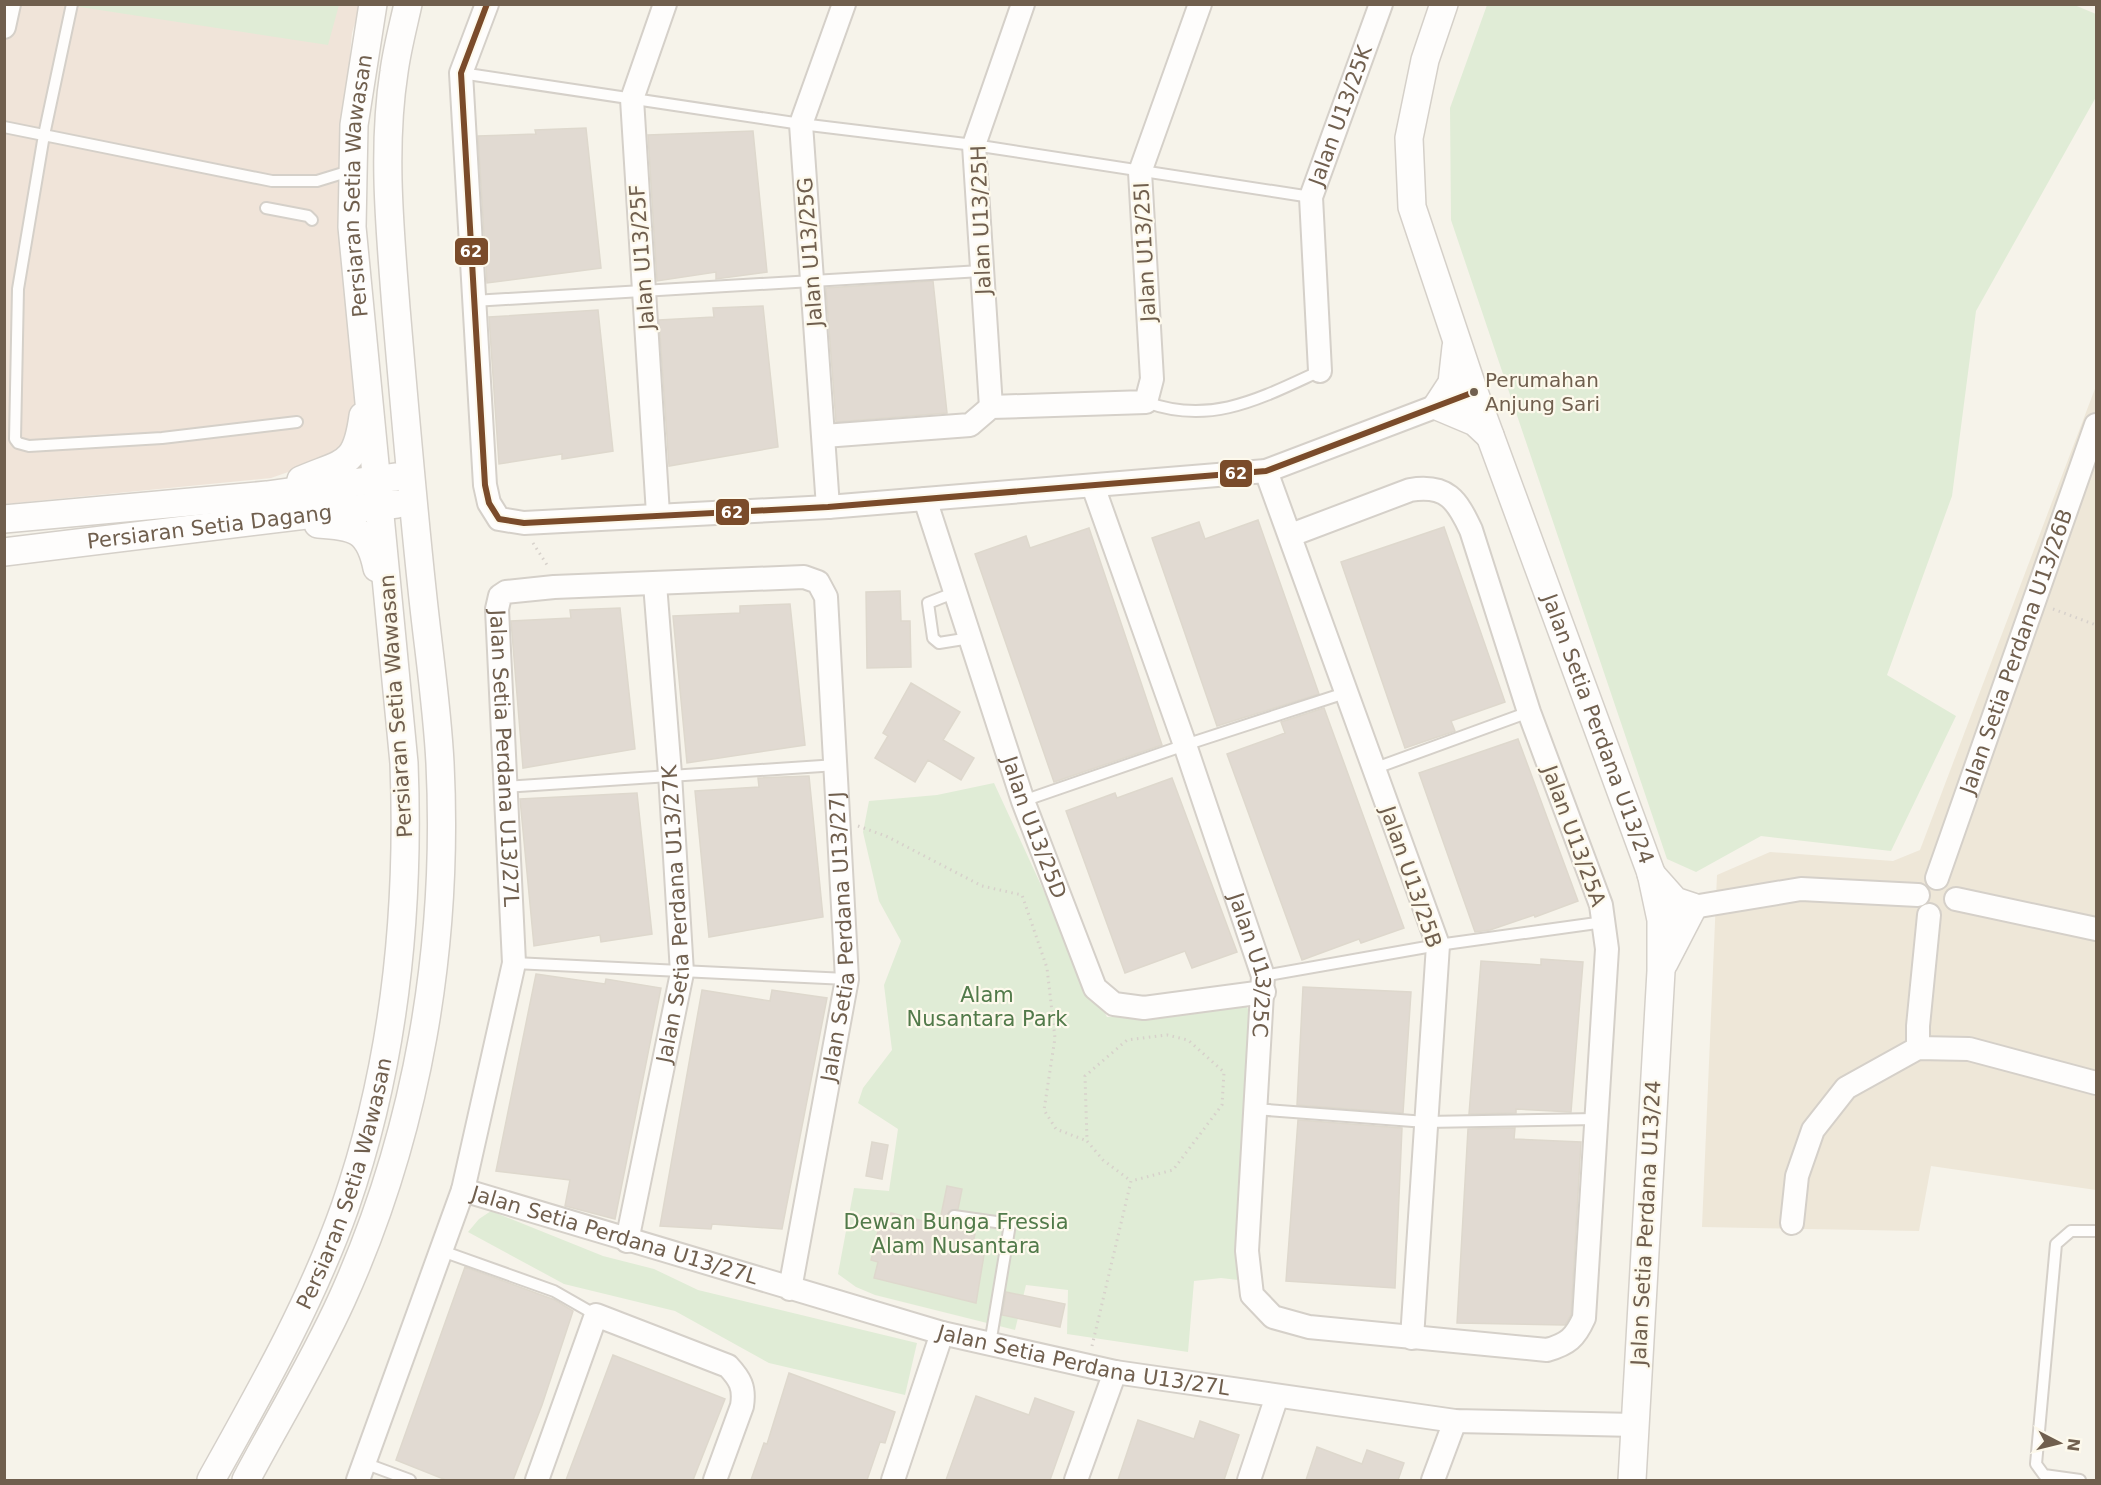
<svg xmlns="http://www.w3.org/2000/svg" width="2101" height="1485" font-family="'DejaVu Sans',sans-serif">
<rect width="100%" height="100%" fill="#f6f3ea"/>
<!-- residential -->
<path fill="#eee7d8" d="M2096 386V1190L1931 1166 1919 1231 1702 1227 1717 875 1770 852 1893 861 1920 850Z"/>
<!-- commercial -->
<path fill="#f0e4d9" d="M5 5H360L352 33 341 152 356 407 343 453 271 478 5 504Z"/>
<!-- green -->
<path fill="#e0ecd6" d="M2072 4 2096 14V97L1976 311 1952 496 1887 675 1956 716 1891 851 1761 836 1696 872 1667 859 1451 220 1450 108 1487 5Z
M67 5H339L328 45Z
M994 783 1076 961 1107 1017 1137 1016 1234 996 1255 1015 1238 1280 1221 1278 1194 1281 1188 1352 1067 1334 1068 1290 1026 1285 1015 1330 875 1295 856 1287 838 1274 854 1188 889 1191 898 1129 858 1103 863 1088 892 1050 884 985 901 941 879 901 863 832 869 801 937 795Z
M491 1211 603 1256 654 1269 698 1290 917 1343 905 1395 769 1363 675 1311 564 1284 468 1232 479 1219Z"/>
<!-- building -->
<path fill="#e1dad2" stroke="#ded8cd" stroke-width="1.5" d="M586 128 601 268 487 283 478 136 536 134 535 130Z
M753 131 767 272 716 279V272L657 281 648 135Z
M933 281 947 413 836 422 826 288Z
M763 306 778 447 669 466 659 320 714 317 713 308Z
M598 310 613 451 562 459V454L499 464 489 317Z
M1258 520 1319 694 1217 726 1152 538 1199 522 1205 539Z
M1444 527 1505 702 1451 721 1455 731 1405 748 1341 562Z
M1089 528 1162 745 1054 782 975 554 1026 536 1030 548Z
M900 591 901 621H910L911 667 867 668 866 592Z
M790 604 805 745 687 763 673 616 740 613V606Z
M620 608 635 749 523 768 511 621 571 618 570 610Z
M911 683 960 712 943 740 974 758 961 780 928 760 915 782 875 758 888 736 883 733Z
M1324 708 1404 928 1361 943 1359 939 1302 960 1227 754 1285 733 1281 722Z
M1518 739 1578 901 1535 917 1534 915 1490 930 1475 932 1419 773Z
M809 776 823 917 709 937 695 791 759 787 758 778Z
M1172 778 1237 952 1192 968 1185 951 1125 973 1066 811 1115 793 1117 798Z
M637 793 652 934 601 942 600 935 534 946 520 799Z
M1541 959 1583 962 1571 1112 1516 1109V1113L1469 1114 1481 961 1541 965Z
M536 974 605 984 606 979 661 988 615 1219 565 1206 570 1180 496 1171Z
M1303 987 1411 992 1403 1113 1297 1105Z
M702 990 770 1001 772 990 827 998 782 1229 712 1224 711 1229 660 1226Z
M1298 1120 1402 1128 1395 1288 1286 1281Z
M1515 1128 1514 1139 1581 1142 1571 1315 1565 1325 1457 1323 1468 1129Z
M872 1142 888 1145 882 1179 866 1176Z
M947 1186 962 1189 958 1209 949 1211 947 1219 956 1224 955 1229 975 1234 972 1247 985 1249 976 1303 874 1278 878 1262 871 1260 879 1227 887 1228 891 1213 939 1225Z
M465 1267 555 1300 573 1311 542 1405 513 1480H446L396 1460Z
M1006 1292 1065 1304 1060 1327 1002 1315Z
M613 1355 725 1399 693 1480H566Z
M789 1373 895 1412 885 1443 880 1442 867 1480H751L764 1443 767 1444Z
M976 1396 1029 1415 1035 1398 1074 1412 1050 1480H946Z
M1138 1420 1194 1439 1200 1421 1239 1435 1224 1480H1118Z
M1317 1447 1362 1464 1367 1450 1404 1463 1398 1480H1306Z"/>
<g fill="none" stroke-linecap="round" stroke-linejoin="round">
<!-- service casing -->
<g stroke="#d5d0c9" stroke-width="14">
<path id="service" d="M72 4 44 135 18 289 15 439 18 443 29 446 162 438 297 422
M461 73 801 124 974 145 1311 197
M4 127 272 181H317L353 170
M266 208 308 216 312 220
M473 301 981 271
M1146 402C1211 426 1261 398 1320 371
M956 592 928 603 933 638 939 643 970 638
M1373 769 1529 712
M505 787 837 765
M1023 801 1185 745 1345 693
M514 963 847 979
M1263 976 1438 945 1604 922
M1254 1109 1426 1122 1596 1119
M954 1216 1010 1224 990 1344
M442 1251 554 1291 596 1315
M364 1463 410 1480
M2080 1480 2044 1475 2036 1464 2056 1244 2071 1231H2096"/>
</g>
<!-- minor casing -->
<g stroke="#d5d0c9" stroke-width="26">
<g id="minor">
<path d="M487 4 461 73 485 485 489 503 499 519 524 523 828 507 1266 471 1474 392"/>
<path d="M4 27 9 4"/>
<path id="s1" d="M1320 371 1311 197 1381 4"/>
<path d="M991 407 974 145 1023 4"/>
<path d="M824 436 970 425 991 407 1146 402 1152 379 1140 172 1200 4"/>
<path d="M1266 471 1438 945 1412 1338"/>
<path id="s2" d="M1093 486 1185 745 1263 976 1247 1251 1252 1295 1273 1317 1309 1327 1547 1350C1568 1344 1575 1338 1584 1318L1607 949 1601 905 1529 712 1471 530C1457 500 1447 484 1410 490L1291 535"/>
<path id="s3" d="M925 499 1023 801 1095 988 1114 1004 1144 1008 1264 992"/>
<path d="M828 507 801 124 844 4"/>
<path d="M658 514 632 99 665 4"/>
<path id="s4" d="M1937 878 2096 425"/>
<path d="M1956 899 2096 929"/>
<path d="M1676 914 1693 907 1801 889 1918 895"/>
<path d="M1918 1048V1026L1929 915"/>
<path d="M1792 1223 1797 1176 1813 1130 1846 1088 1918 1048 1969 1049 2096 1083"/>
<path id="s5" d="M627 1241 682 973 670 774 655 584"/>
<path id="s6" d="M790 1289 847 979 826 597 818 582 804 577 554 587 506 592 500 596 497 609 514 963 463 1190 942 1333 1115 1372 1455 1421 1635 1425"/>
<path d="M358 1480 463 1190"/>
<path d="M537 1480 596 1315 728 1366C740 1379 745 1387 742 1406L715 1480"/>
<path d="M893 1480 942 1333"/>
<path d="M1076 1480 1115 1372"/>
<path d="M1249 1480 1277 1396"/>
<path d="M1433 1480 1455 1421"/>
</g>
</g>
<!-- tertiary casing -->
<g stroke="#d5d0c9" stroke-width="30">
<g id="tertiary">
<path id="s7" d="M1444 4 1425 60 1409 138 1412 207 1474 392 1651 873 1661 920V971L1632 1480"/>
<path d="M1456 347 1452 383 1437 406 1475 422 1490 436"/>
<path d="M301 480C345 461 356 467 363 416"/>
<path d="M4 519 267 495 395 477"/>
<path d="M318 524C354 526 369 529 377 568"/>
<path id="s8" d="M4 552 397 504"/>
<path d="M1651 874 1675 901 1693 907 1664 963"/>
<path id="s9" d="M211 1480C260 1392 311 1303 345 1207 395 1063 410 915 404 763L352 227 354 125 373 4"/>
<path d="M246 1480C278 1420 314 1361 342 1299 418 1131 449 946 440 763 437 705 428 647 422 589 412 495 404 402 396 308 390 230 382 149 394 72 397 49 403 27 408 4"/>
</g>
</g>
<!-- path -->
<path stroke="#d7d1cb" stroke-width="3" stroke-dasharray="1.5 4.5" stroke-linecap="butt" d="M533 543 549 568
M2053 609 2096 625
M858 826 886 836 982 886 1022 895 1047 968 1055 1038 1044 1110 1056 1129 1087 1141
M1092 1346 1131 1181 1173 1170 1222 1105 1224 1072 1188 1040 1167 1035 1127 1040 1085 1076 1087 1141 1103 1160 1131 1181"/>
<!-- service -->
<use href="#service" stroke="#fefdfc" stroke-width="10"/>
<!-- minor -->
<use href="#minor" stroke="#fefdfc" stroke-width="22"/>
<!-- tertiary -->
<use href="#tertiary" stroke="#fefdfc" stroke-width="27"/>
<!-- bus-1 casing -->
<g stroke="#fdf9ec" stroke-width="10">
<path id="bus-1" d="M487 4 461 73 485 485 489 503 499 519 524 523 828 507 1266 471 1474 392"/>
</g>
<!-- bus-1 -->
<use href="#bus-1" stroke="#7a4b2a" stroke-width="6"/>
</g>
<!-- markers -->
<circle fill="#705f4e" stroke="#fdf9ec" stroke-width="2" cx="1474" cy="392" r="5"/>
<g text-anchor="middle" dominant-baseline="central" stroke-width="4.5" stroke-linejoin="round" paint-order="stroke">
<!-- bus labels -->
<g font-size="20" fill="#705f4e" stroke="#fdf9ec" text-anchor="start">
<text x="1485" y="380">Perumahan<tspan x="1485" dy="24">Anjung Sari</tspan></text>
</g>
<!-- street labels -->
<g font-size="21" fill="#705f4e" stroke="#fdf9ec">
<text stroke="none"><textPath href="#s1" startOffset="261">Jalan U13/25K</textPath></text>
<text stroke="none"><textPath href="#s9" startOffset="1335">Persiaran Setia Wawasan</textPath></text>
<text transform="translate(981 220) rotate(-92)">Jalan U13/25H</text>
<text transform="translate(810 252) rotate(-94)">Jalan U13/25G</text>
<text transform="translate(1145 252) rotate(-93)">Jalan U13/25I</text>
<text transform="translate(642 257) rotate(-94)">Jalan U13/25F</text>
<text stroke="none"><textPath href="#s8" startOffset="207">Persiaran Setia Dagang</textPath></text>
<text stroke="none"><textPath href="#s4" startOffset="240">Jalan Setia Perdana U13/26B</textPath></text>
<text transform="translate(396 706) rotate(-94)">Persiaran Setia Wawasan</text>
<text stroke="none"><textPath href="#s7" startOffset="762">Jalan Setia Perdana U13/24</textPath></text>
<text stroke="none"><textPath href="#s6" startOffset="1198">Jalan Setia Perdana U13/27L</textPath></text>
<text stroke="none"><textPath href="#s3" startOffset="346">Jalan U13/25D</textPath></text>
<text transform="translate(1574 836) rotate(70)">Jalan U13/25A</text>
<text transform="translate(1411 877) rotate(71)">Jalan U13/25B</text>
<text stroke="none"><textPath href="#s5" startOffset="332">Jalan Setia Perdana U13/27K</textPath></text>
<text stroke="none"><textPath href="#s6" startOffset="357">Jalan Setia Perdana U13/27J</textPath></text>
<text stroke="none"><textPath href="#s2" startOffset="506">Jalan U13/25C</textPath></text>
<text stroke="none"><textPath href="#s9" startOffset="327">Persiaran Setia Wawasan</textPath></text>
<text transform="translate(1646 1223) rotate(-87)">Jalan Setia Perdana U13/24</text>
<text stroke="none"><textPath href="#s6" startOffset="1794">Jalan Setia Perdana U13/27L</textPath></text>
<text stroke="none"><textPath href="#s6" startOffset="2280">Jalan Setia Perdana U13/27L</textPath></text>
</g>
<!-- park labels -->
<g font-size="21" fill="#527a4a" stroke="#fdf9ec">
<text x="987" y="995">Alam<tspan x="987" dy="24">Nusantara Park</tspan></text>
<text x="956" y="1222">Dewan Bunga Fressia<tspan x="956" dy="24">Alam Nusantara</tspan></text>
</g>
</g>
<g stroke="#fdf9ec" stroke-width="2">
<rect x="454" y="237" width="35" height="29" rx="6" fill="#7a4b2a"/>
<rect x="1219" y="459" width="34" height="29" rx="6" fill="#7a4b2a"/>
<rect x="715" y="498" width="35" height="28" rx="6" fill="#7a4b2a"/>
</g>
<g font-size="16" text-anchor="middle" font-weight="bold" fill="#fff">
<text x="471" y="257">62</text>
<text x="1236" y="479">62</text>
<text x="732" y="518">62</text>
</g>
<!-- border -->
<rect width="2101" height="1485" fill="none" stroke="#705f4e" stroke-width="12"/>
<!-- north arrow -->
<g transform="translate(2059 1443) rotate(97)" stroke="#fdf9ec" stroke-width="4.5" paint-order="stroke">
<path d="M0-4.5L10 22L0 15L-10 22Z" fill="#705f4e"/>
<text y="-9" font-size="16" font-weight="bold" text-anchor="middle" fill="#705f4e">N</text>
</g>
</svg>
